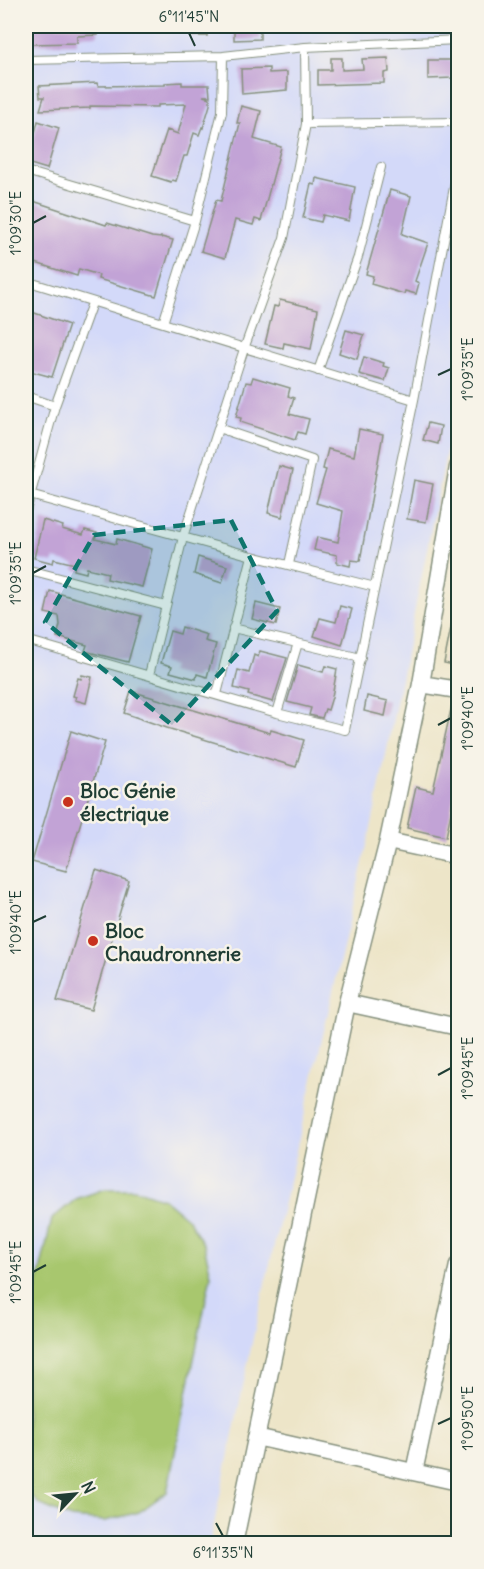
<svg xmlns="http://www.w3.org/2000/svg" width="484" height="1569" font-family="Delius,sans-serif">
<rect width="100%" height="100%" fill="#f7f3e8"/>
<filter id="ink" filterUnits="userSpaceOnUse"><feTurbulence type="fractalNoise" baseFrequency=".0167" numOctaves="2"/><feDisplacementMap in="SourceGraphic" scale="12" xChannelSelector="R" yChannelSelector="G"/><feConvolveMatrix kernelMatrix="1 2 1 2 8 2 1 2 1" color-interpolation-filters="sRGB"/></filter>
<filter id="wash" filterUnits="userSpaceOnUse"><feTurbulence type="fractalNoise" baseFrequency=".008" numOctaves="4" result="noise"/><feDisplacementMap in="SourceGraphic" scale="24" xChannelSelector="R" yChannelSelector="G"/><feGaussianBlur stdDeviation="1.35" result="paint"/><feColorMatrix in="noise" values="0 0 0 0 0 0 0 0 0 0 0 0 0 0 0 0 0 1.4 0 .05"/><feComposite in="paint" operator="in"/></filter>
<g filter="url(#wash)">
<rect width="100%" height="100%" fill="#ede5c8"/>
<!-- built -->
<path fill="#d3d9f9" d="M26 26H458V394L373 819 257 1319 210 1543 26 1544Z"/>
<!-- green -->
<path fill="#a8c76e" stroke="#648251" stroke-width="1.5" d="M105 1189H135L164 1199 188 1219 204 1245 211 1275 167 1492 139 1512 105 1521 71 1518 39 1504 26 1490V1332L52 1219 76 1199Z"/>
<g id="blocks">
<!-- building -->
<path fill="#c2a3d6" d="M26 26H98V35L77 36V43L30 44V40H26Z
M190 26H207V36H190Z
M234 26H260V39L234 40Z
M331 58H342V70L363 69 362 59 388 58 389 72 384 73V83L318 85V70H331Z
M428 60H453V78L428 79Z
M269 68V73L287 72V90L242 94 241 69Z
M182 82V85H209L210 96H203L210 98V105L203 128 202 127 199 135 194 133 187 156H184L176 181 172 180 171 182 152 176 167 130 178 134 186 104 158 105V107L90 106V108L40 110 44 97H40L39 86 97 83 98 86 165 85V83Z
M241 106 261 111 254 139 281 147 261 221 255 219 253 225 235 220 225 258 201 251 216 200 221 201 240 123H237Z
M38 121 59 128 47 169 27 163Z
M316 178 355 187 349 221 323 215 321 222 303 218 311 184 315 185Z
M390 190 411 196 402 234 428 243 415 281 419 283 416 294 405 291 404 294 371 284 373 276 366 274Z
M33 201 106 225 107 223 152 237 161 238V237L173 240 156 296 98 279 99 275 79 269 77 276 26 260V225Z
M280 300 318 309 311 349 284 343 283 348 265 344 274 306 278 307Z
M26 310 69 325 52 377 26 370Z
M346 330 364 335 357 359 339 353Z
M364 357 384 363 383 366 389 368 385 381 359 374Z
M253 377 290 388 288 396 294 398 289 414 309 419 305 434 298 432 295 440 240 422 241 418 236 417 246 382 251 383Z
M428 423 441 426 438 444 423 440Z
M359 429 383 434 360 561 351 560 350 566 337 563V555L314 550 317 537 338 542 343 511 316 503 326 470 323 469 328 449 354 456Z
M279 466 293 470 282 517 268 513Z
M414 480 433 484 426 522 407 519Z
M43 520 63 526 62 529 83 535 85 530 97 533 95 539 116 544 117 539 152 549 142 587 107 579 108 573 87 568 86 573 74 570 75 564 54 559 53 563 34 558Z
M198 557 227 566 222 583 194 574Z
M50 591 141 616 128 662 85 651 87 645 57 637 60 625 59 616 45 613Z
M256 603 280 609 276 625 252 619Z
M340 606 352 609 342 645 314 636 320 618 336 622Z
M453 617 459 618V666L444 663Z
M182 627 207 635 205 641 216 644 207 677 197 674 196 679 170 672 172 666 161 663 170 631 180 634Z
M260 651 287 658 273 702 248 695 249 692 234 688 238 670 249 673 254 655 258 657Z
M298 665 323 672 325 666 337 669 332 697 328 710 325 709 322 718 309 715 311 708 287 702Z
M82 675 92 677 86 703 75 700 76 697 73 696 78 678 81 679Z
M131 691 270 733 271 730 304 740 296 767 167 728 124 713Z
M367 696 388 701 385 716 364 711Z
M453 700H459V789L456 788 446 837 407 828 416 787 433 791Z
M71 731 105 742 66 871 32 862Z
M96 870 129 881 91 1010 57 1001Z"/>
</g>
</g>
<g filter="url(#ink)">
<use href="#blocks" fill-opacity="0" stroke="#86917e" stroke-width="1.5"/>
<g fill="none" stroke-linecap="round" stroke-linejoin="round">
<!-- service casing -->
<g stroke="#86917e" stroke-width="10">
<path id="service" d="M26 60 223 56 305 47 458 40
M26 72 28 60
M306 124 458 122
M26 171 195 221
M26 281 414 400 345 730 277 713 26 640
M163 323 195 221 222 112 223 56
M318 371 358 257 381 167
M26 396 55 406
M414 400 458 166
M218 428 312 460 289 564
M26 494 252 556 375 587
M26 511 55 406 92 303
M26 569 166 606
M233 628 361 658
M149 675 183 537 244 349 284 238 306 124 305 47
M217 694 252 556
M277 713 298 643"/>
</g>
<!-- minor casing -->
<g stroke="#86917e" stroke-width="19">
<path id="minor" d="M421 684 458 690
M388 841 458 856
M347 1003 458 1027
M256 1437 458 1482
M414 1472 458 1265
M234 1544 347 1003 388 841 421 684 458 467"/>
</g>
<!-- service -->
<use href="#service" stroke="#fff" stroke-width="8"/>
<!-- minor -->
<use href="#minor" stroke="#fff" stroke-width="16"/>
</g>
</g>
<!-- marked area -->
<path fill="#0f766e" fill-opacity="0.2" stroke="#0f766e" stroke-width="4.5" stroke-dasharray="12 8" stroke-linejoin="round" d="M231 520 277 611 172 725 45 622 94 535Z"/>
<!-- ticks -->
<path fill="none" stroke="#1f3d34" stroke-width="2" d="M189 33 195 46M33 223 46 216M438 375 451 369M33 573 46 566M438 725 451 718M33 922 46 916M438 1075 451 1068M33 1272 46 1265M438 1424 451 1418M216 1523 223 1536"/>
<!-- markers -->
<g fill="#c8321e" stroke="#f7f3e8" stroke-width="2">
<circle cx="68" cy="802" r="6"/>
<circle cx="93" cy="941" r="6"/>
</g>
<g text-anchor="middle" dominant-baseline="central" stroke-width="5" stroke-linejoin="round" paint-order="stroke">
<!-- poi labels -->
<g font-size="20" font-weight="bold" fill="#1f3d34" stroke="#f7f3e8" text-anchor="start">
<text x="80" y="790">Bloc Génie<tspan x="80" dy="23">électrique</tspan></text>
<text x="105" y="930">Bloc<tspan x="105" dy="23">Chaudronnerie</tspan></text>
</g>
</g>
<!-- margin -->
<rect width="484" height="1569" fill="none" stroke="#f7f3e8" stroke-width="66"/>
<!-- north arrow -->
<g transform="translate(75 1494) rotate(64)" stroke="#f7f3e8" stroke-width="4.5" paint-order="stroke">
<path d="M0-4.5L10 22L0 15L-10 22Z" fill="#1f3d34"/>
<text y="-9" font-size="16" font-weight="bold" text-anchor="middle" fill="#1f3d34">N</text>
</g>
<rect x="33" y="33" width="418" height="1503" fill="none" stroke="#1f3d34" stroke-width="2"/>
<g font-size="15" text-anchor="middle" fill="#1f3d34">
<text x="189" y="22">6°11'45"N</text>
<text transform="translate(16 223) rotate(-90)" y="5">1°09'30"E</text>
<text transform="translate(468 369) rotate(-90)" y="5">1°09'35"E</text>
<text transform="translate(16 573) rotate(-90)" y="5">1°09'35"E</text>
<text transform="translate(468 718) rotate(-90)" y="5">1°09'40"E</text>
<text transform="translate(16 922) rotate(-90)" y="5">1°09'40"E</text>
<text transform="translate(468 1068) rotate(-90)" y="5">1°09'45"E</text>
<text transform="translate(16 1272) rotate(-90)" y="5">1°09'45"E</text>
<text transform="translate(468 1418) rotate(-90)" y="5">1°09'50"E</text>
<text x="223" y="1558">6°11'35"N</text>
</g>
</svg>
